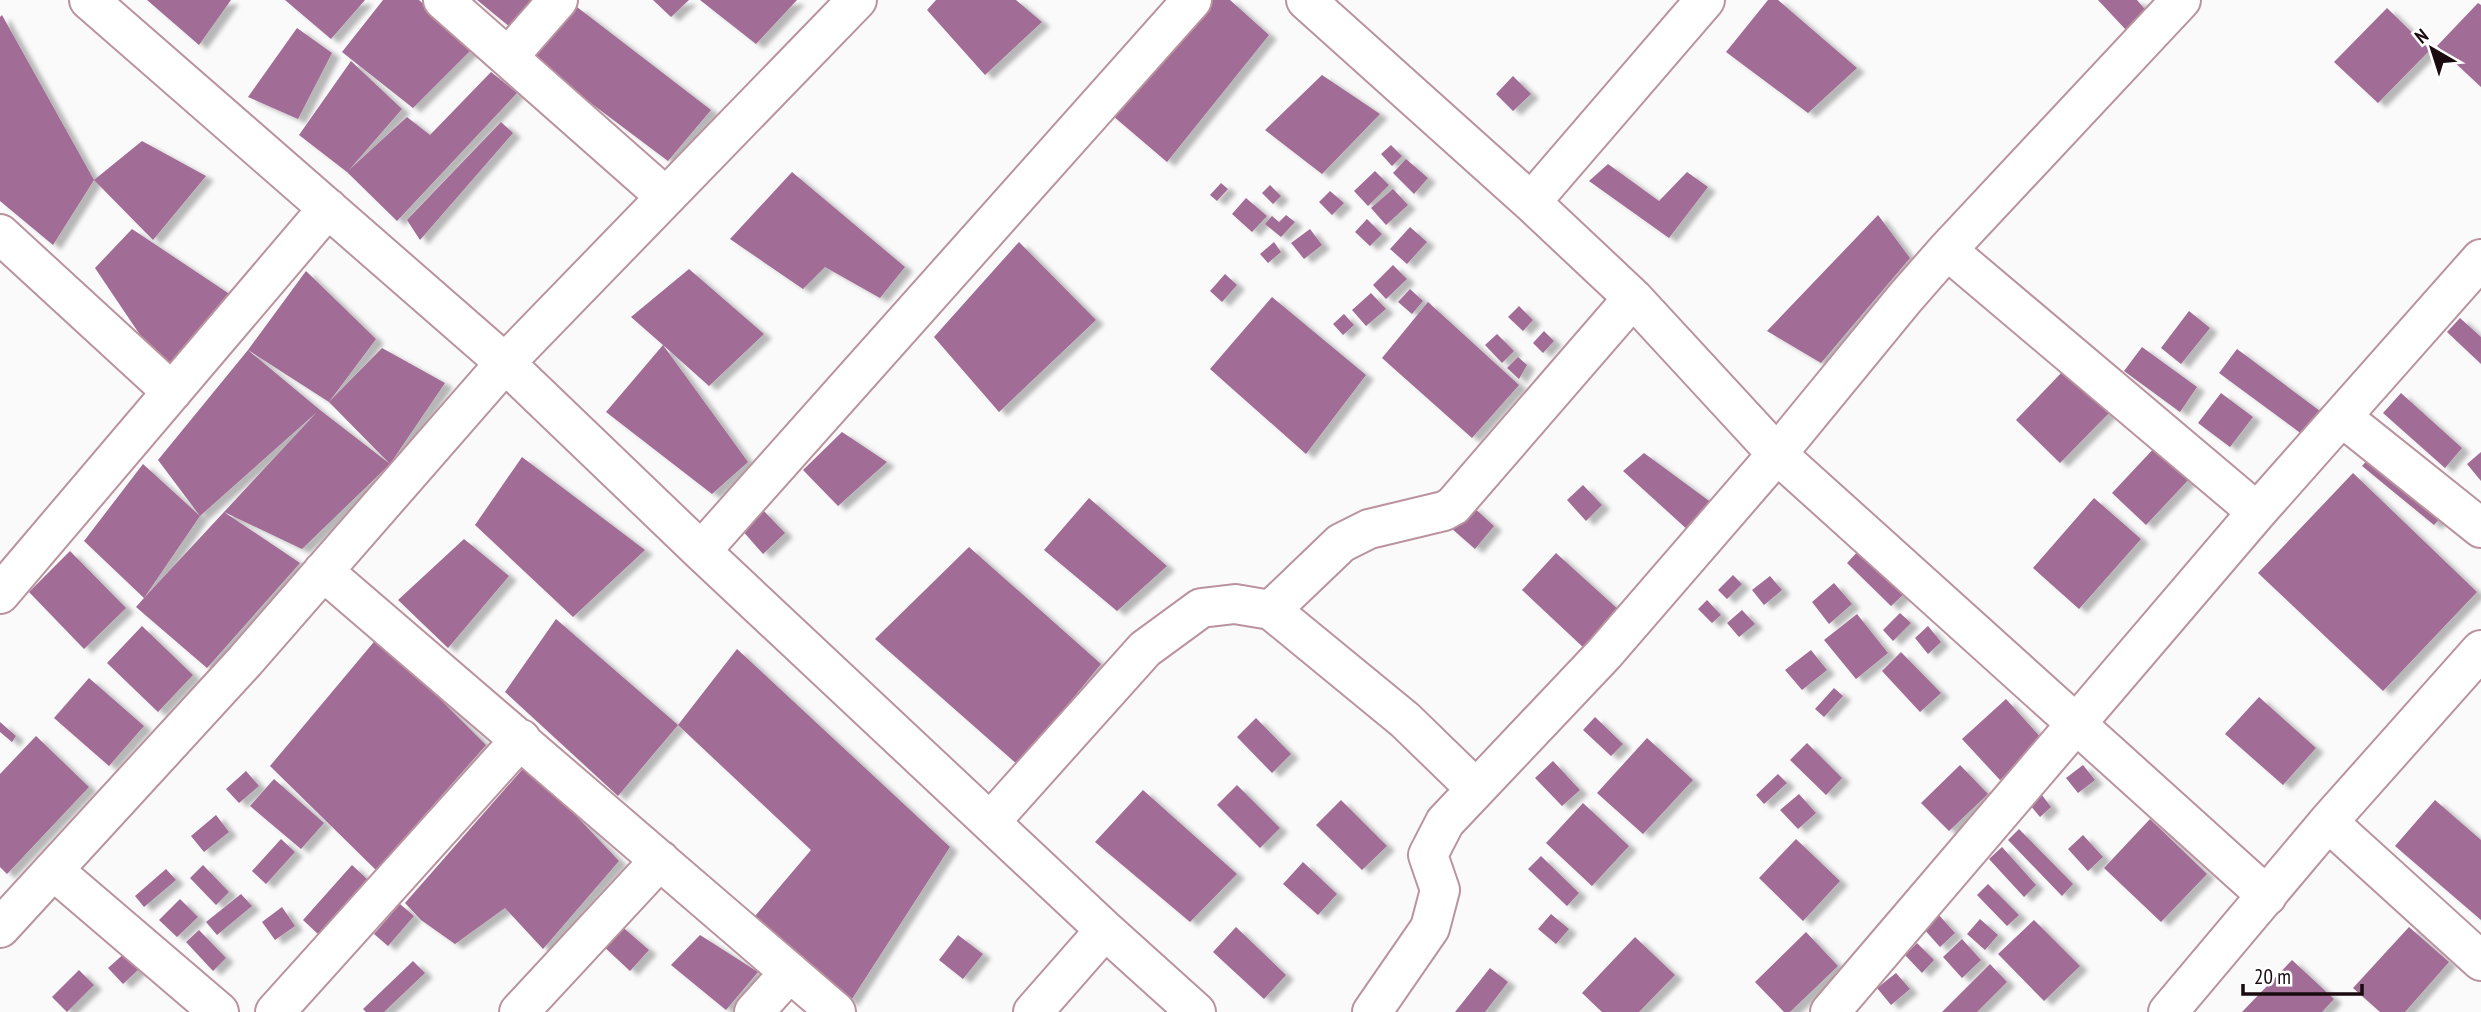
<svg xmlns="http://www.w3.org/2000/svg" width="2481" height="1012" font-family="'PT Sans Narrow',sans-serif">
<defs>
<filter id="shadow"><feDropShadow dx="8" dy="4.5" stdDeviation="2" flood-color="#0004"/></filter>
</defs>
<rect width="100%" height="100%" fill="#fafafa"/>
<!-- building -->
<path fill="#a16c95" filter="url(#shadow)" d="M147 0H231L199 45Z
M285 0H365L331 39Z
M383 0H419L474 47 413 108 342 52Z
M477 0H534L510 27Z
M653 0H689L671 17Z
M700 0H797L756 44Z
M936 0H1016L1042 22 985 75 927 10Z
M1203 0H1230L1269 35 1167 162 1106 110Z
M1768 0H1778L1857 68 1808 113 1726 52Z
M2098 0H2137L2148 13 2127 31Z
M2478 3 2481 5V87L2437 46Z
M577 7 711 110 668 161 532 59Z
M2387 8 2430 50 2378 103 2334 62Z
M2 15 94 180 53 245 0 201V17Z
M297 28 332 53 298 119 248 97Z
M351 61 402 109 349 170 407 117 430 135 491 72 517 93 397 221 347 172 299 135Z
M1322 75 1380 114 1322 174 1265 130Z
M1513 76 1531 94 1513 111 1496 94Z
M501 122 513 133 420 240 407 220Z
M142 141 206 176 153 240 94 180Z
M1391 145 1402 156 1392 166 1381 154Z
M1406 159 1428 178 1414 194 1393 173Z
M1608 164 1659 201 1687 172 1708 187 1669 238 1589 181Z
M1375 171 1389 185 1368 206 1354 191Z
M792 172 905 267 880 298 825 267 803 289 730 239Z
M1221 183 1228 189 1217 201 1210 195Z
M1270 185 1281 196 1273 204 1262 193Z
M1393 189 1408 205 1386 225 1371 208Z
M1330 191 1344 203 1332 215 1319 202Z
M1246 198 1267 216 1252 232 1232 214Z
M1286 215 1295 222 1281 237 1265 224 1272 216 1279 222Z
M1878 215 1910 258 1821 363 1767 331Z
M1367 219 1382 234 1370 246 1355 232Z
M1410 227 1427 242 1407 264 1390 249Z
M132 229 234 297 163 369 95 268Z
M1310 229 1322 245 1304 259 1291 243Z
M1019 242 1096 320 999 412 934 337Z
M1274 242 1281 252 1268 263 1260 254Z
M1393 265 1407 279 1386 299 1373 285Z
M689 269 764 334 709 386 663 345 748 462 712 494 606 412 663 345 631 317Z
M306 271 376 339 329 402 248 350 320 410 390 464 302 549 224 512 317 412 200 516 144 598 224 512 300 563 207 668 136 607 144 598 84 541 143 464 200 516 158 460 248 350Z
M1225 274 1237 285 1222 302 1210 291Z
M1410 289 1423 301 1412 314 1398 302Z
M1371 293 1386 309 1366 326 1352 310Z
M1272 297 1366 375 1306 454 1210 369Z
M1428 302 1519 385 1472 438 1382 358Z
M1519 306 1533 320 1523 331 1508 317Z
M2189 311 2210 328 2181 364 2161 348Z
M1344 314 1354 325 1343 335 1333 324Z
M2460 318 2481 337V364L2447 332Z
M1544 331 1554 341 1543 353 1533 343Z
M1497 334 1514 351 1502 363 1485 345Z
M2142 347 2197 387 2180 412 2124 371Z
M382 348 445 383 390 464 329 402Z
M2237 349 2328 417 2310 440 2219 373Z
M1518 357 1527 365 1519 379 1507 368Z
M2064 370 2109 413 2060 463 2016 420Z
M2221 393 2253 417 2230 447 2198 423Z
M2401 393 2462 448 2445 468 2383 413Z
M842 432 887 462 838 506 803 470Z
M2158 444 2192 476 2146 525 2112 493Z
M2481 452V481L2467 464Z
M1644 453 1716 506 1689 531 1623 471Z
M522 457 645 550 573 617 475 525Z
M2369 458 2441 517 2434 525 2362 466Z
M2353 473 2477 592 2383 691 2258 573Z
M1583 485 1602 505 1586 521 1567 500Z
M1089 498 1167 566 1117 611 1044 550Z
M2094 498 2141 539 2079 609 2033 568Z
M1471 505 1494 526 1475 549 1451 528Z
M762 509 785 533 763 554 741 529Z
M464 539 509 576 448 648 398 600Z
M969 547 1101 664 1018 765 875 639Z
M1861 548 1906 592 1891 606 1847 563Z
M70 551 126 608 84 649 29 592Z
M1556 553 1620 611 1585 649 1522 590Z
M1733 575 1742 584 1727 599 1718 590Z
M1770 576 1782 590 1764 605 1752 590Z
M1834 583 1852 604 1829 624 1812 602Z
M1707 600 1721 615 1712 623 1698 609Z
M1742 610 1755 624 1739 637 1727 623Z
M1900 613 1911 623 1893 641 1883 630Z
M1857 614 1888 653 1856 679 1824 640Z
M556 619 678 725 618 796 505 692Z
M142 626 193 675 158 712 107 663Z
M1928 626 1941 642 1928 654 1915 638Z
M378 637 486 745 376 870 270 766Z
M737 649 950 847 850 1002 755 916 811 850 678 725Z
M1811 650 1827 670 1802 690 1785 670Z
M1901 652 1941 693 1920 712 1882 671Z
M89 678 144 726 109 766 54 718Z
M1834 688 1843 696 1824 717 1815 709Z
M2259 697 2316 748 2283 785 2225 734Z
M2006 699 2043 740 2000 780 1962 739Z
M1595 717 1623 744 1611 756 1583 730Z
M1256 718 1291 754 1272 773 1237 737Z
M0 722 16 736 12 742 0 732Z
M36 736 89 787 7 874 0 867V774Z
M1647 738 1693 780 1643 834 1597 793Z
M1807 743 1842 778 1826 795 1790 760Z
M1553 761 1580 790 1562 806 1535 778Z
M527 764 619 861 543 949 505 908 455 944 421 920 405 903Z
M1960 765 1988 794 1949 831 1921 803Z
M2083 765 2095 780 2078 793 2066 778Z
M246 771 259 786 239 803 226 789Z
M1778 774 1787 783 1764 804 1756 795Z
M274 779 324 823 301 849 250 806Z
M1237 785 1280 828 1260 848 1217 805Z
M1143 790 1237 874 1190 922 1095 842Z
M1799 794 1816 813 1798 829 1780 810Z
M2042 795 2051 807 2040 817 2030 805Z
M1341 800 1387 846 1362 870 1316 825Z
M2435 800 2481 840V920L2395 846Z
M1583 803 1629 846 1592 886 1546 843Z
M216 815 229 832 204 852 191 836Z
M2150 819 2207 874 2161 922 2104 868Z
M2019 829 2073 884 2062 896 2008 840Z
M2083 835 2103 857 2088 871 2068 849Z
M281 839 295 852 266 884 252 871Z
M1796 839 1840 881 1803 921 1759 878Z
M2002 847 2036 885 2024 897 1989 859Z
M1541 856 1579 893 1567 906 1528 869Z
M1303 862 1337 894 1318 915 1283 884Z
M203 865 229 892 216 905 190 878Z
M352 865 367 879 318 934 303 920Z
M166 869 176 880 144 907 135 896Z
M1988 884 2019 915 2007 926 1977 895Z
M241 894 252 906 217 935 206 922Z
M180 899 198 917 177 937 159 920Z
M400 904 414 916 388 946 374 934Z
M282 907 295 926 275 940 262 922Z
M1551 914 1569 929 1556 944 1538 929Z
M1938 914 1955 933 1940 947 1923 928Z
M1980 919 1998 935 1985 950 1967 934Z
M2034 920 2080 966 2044 1001 1998 954Z
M619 924 649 950 630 971 601 944Z
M1236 927 1286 975 1264 999 1213 952Z
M2409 927 2449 962 2405 1012H2380L2353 988Z
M199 930 226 958 213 971 186 942Z
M1806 932 1838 966 1790 1012H1784L1755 982Z
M700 935 758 972 726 1010 671 965Z
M958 935 983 954 963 979 939 960Z
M1635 937 1675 975 1639 1012H1602L1582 993Z
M1962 939 1981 960 1962 978 1943 957Z
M1917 943 1934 960 1922 973 1905 955Z
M126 952 140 968 123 984 108 968Z
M2292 960 2334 999 2322 1012H2242Z
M413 961 425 973 384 1012H366L363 1009Z
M1990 964 2007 982 1977 1012H1942Z
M1490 968 1508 982 1485 1012H1455Z
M79 970 94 985 67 1012 52 997Z
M1896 973 1910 989 1891 1005 1877 988Z"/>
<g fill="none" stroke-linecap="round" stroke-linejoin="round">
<!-- minor casing -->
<g stroke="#ba939e" stroke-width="42">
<path id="minor" d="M89 0 505 363 701 551 1105 930 1196 1012
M443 0 666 197
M1306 0 1531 202 1633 298 1777 454 2267 896
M508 57 558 0
M1531 202 1705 0
M0 234 172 392
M1947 250 2257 512
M2342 417 2481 528
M701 551 1192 0
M323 571 836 1012
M0 594 328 208
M1271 610 1341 543 1369 529 1444 511 1453 506 1633 298
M990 822 1145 649 1201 608 1235 604 1271 610 1405 720 1476 789
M2328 822 2481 961
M53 870 219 1012
M0 928 245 661 505 363 857 0
M275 1012 521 739
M519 1012 660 860
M754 1012 790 972
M1033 1012 1105 930
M1372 1012 1430 928 1440 890 1428 855 1445 822 1604 654 1777 454 1905 298 1947 250 2181 0
M1830 1012 2257 512 2481 259
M2168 1012 2328 822 2481 650"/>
</g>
<!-- minor -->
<use href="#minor" stroke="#fff" stroke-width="38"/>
</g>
<!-- north arrow -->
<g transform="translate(2432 49) rotate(321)" stroke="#ffffff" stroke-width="5" paint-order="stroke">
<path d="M0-5L12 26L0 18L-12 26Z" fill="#190b10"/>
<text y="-10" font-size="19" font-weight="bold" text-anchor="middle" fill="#190b10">N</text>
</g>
<!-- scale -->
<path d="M2243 984v10h119v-10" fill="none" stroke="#190b10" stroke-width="3.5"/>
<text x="2254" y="984" font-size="21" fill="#190b10" stroke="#ffffff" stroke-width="5" paint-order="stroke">20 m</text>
</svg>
